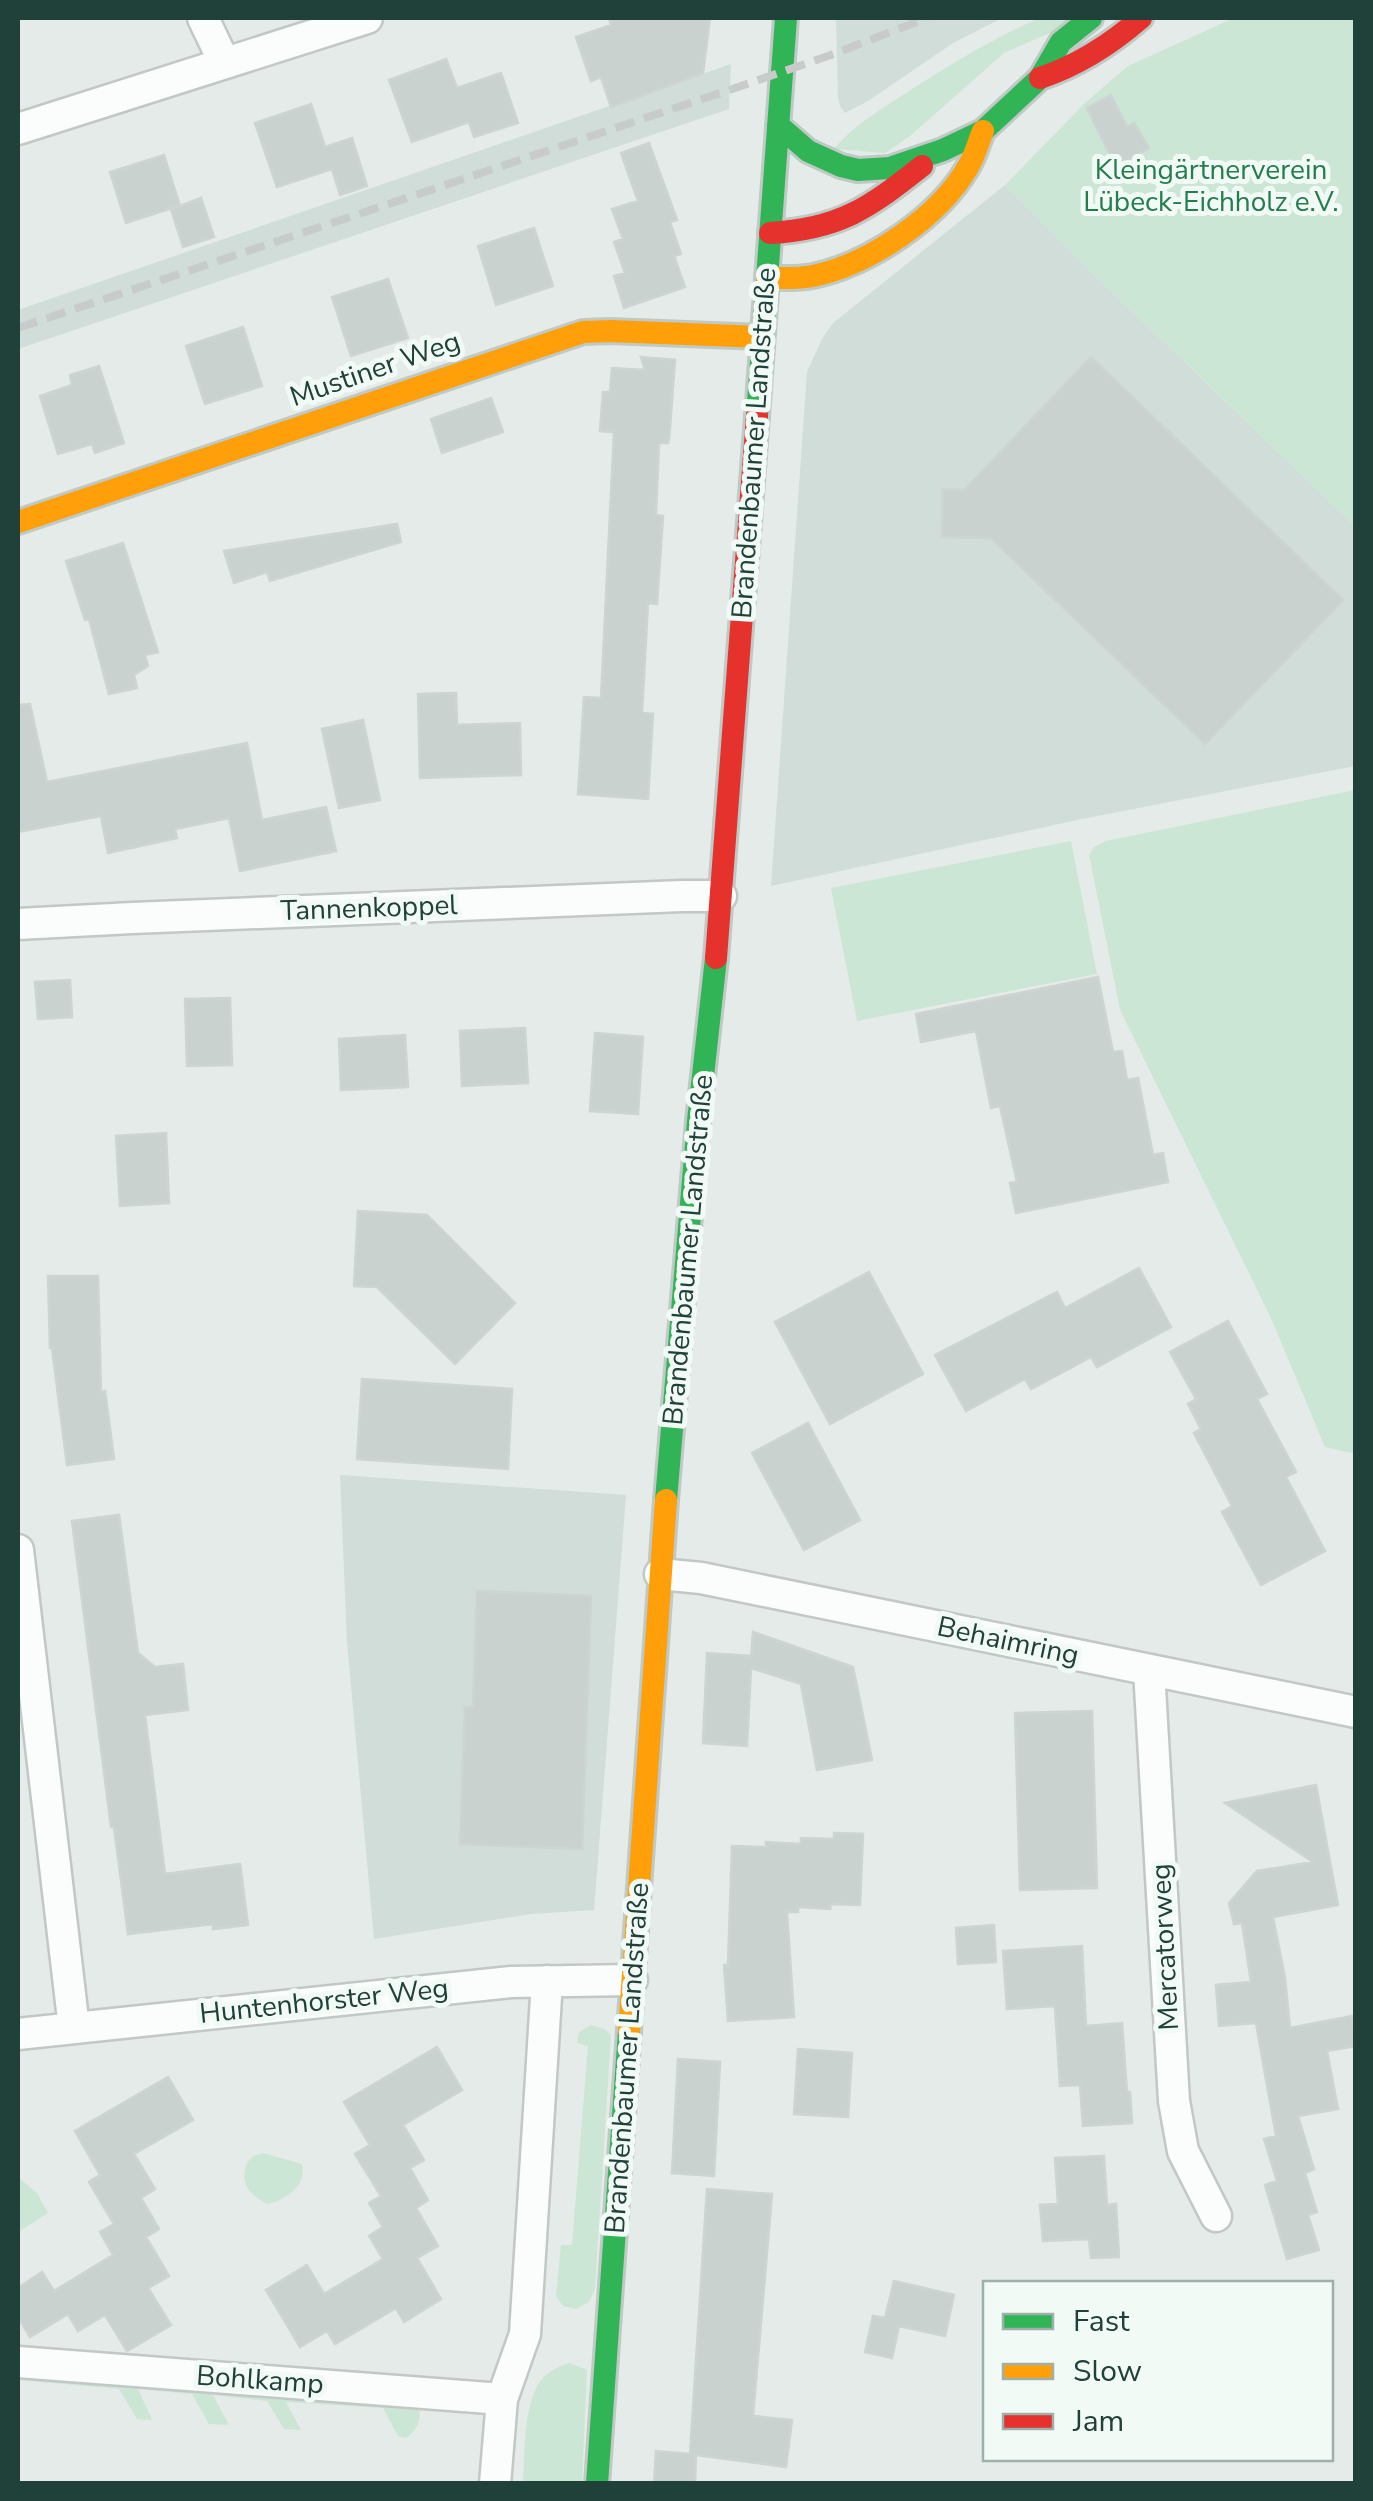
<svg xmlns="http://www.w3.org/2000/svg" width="1373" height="2501" font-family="'Nunito Sans',sans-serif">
<rect width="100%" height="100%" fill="#e4ebe8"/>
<!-- built -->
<path fill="#d1ddd8" d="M836 18H1002L953 43 868 101 845 113 840 106 838 98Z
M731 64 729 109 18 349V310Z
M1005 185 1096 277 1355 526V766L1082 819 771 886 807 372 822 339 833 323Z
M340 1475 626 1495 594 1910 531 1914 374 1939 347 1642Z"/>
<!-- green -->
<path fill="#cce6d5" d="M1040 18H1074L1052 32 1004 53 910 136 885 153 834 149C855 124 881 109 909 91 951 64 993 38 1040 18Z
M1234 18H1355V526L1096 277 1005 185 1086 102 1128 66Z
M1355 790H1356L1355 1454 1325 1447 1271 1318 1120 1010 1089 855 1094 847 1106 841Z
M1071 841 1097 974 857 1021 831 888Z
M591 2025 604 2029 611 2035 595 2288 589 2302 576 2309 563 2306 556 2296 561 2245H572L588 2046 577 2043 579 2032Z
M263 2153 302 2164C307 2186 286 2200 267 2204 253 2196 241 2187 245 2170 248 2158 252 2156 263 2153Z
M18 2177 37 2193 48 2213 18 2232Z
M569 2363 587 2370 582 2483 523 2484C525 2452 523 2415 537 2386 543 2374 557 2367 569 2363Z
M18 2373 418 2406C423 2418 417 2431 406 2438L398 2436 383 2408 286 2402 301 2430 284 2429 267 2401 213 2395 229 2425 209 2424 192 2394 138 2389 152 2420 137 2419 119 2389 18 2380Z"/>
<!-- building -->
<path fill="#cad2cf" stroke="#cdd4d1" stroke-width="2.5" d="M609 18H710L703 73 611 107 601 77 591 81 576 37 611 25Z
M446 59 457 88 501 73 518 123 474 137 469 122 412 142 389 80Z
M1111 95 1127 127 1134 123 1149 148 1116 167 1087 108Z
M311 104 325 147 352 138 367 186 340 195 332 169 277 187 255 123Z
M649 143 677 220 670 222 681 254 674 256 685 287 624 308 614 276 625 273 614 242 623 239 612 209 638 201 621 153Z
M164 155 180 206 201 198 214 237 183 247 171 209 178 206 126 223 110 172Z
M534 228 553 286 496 305 478 246Z
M388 279 408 338 351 356 332 297Z
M243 327 262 386 205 404 186 346Z
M641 357 675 360 669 441 668 438V443H659L656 515 663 516 657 604 648 603 642 713 653 714 648 799 578 794 584 697 601 698 614 432 600 431 603 392H610L612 368 645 370Z
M1091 357 1343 600 1205 744 991 538 942 537 943 489 964 490Z
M99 366 124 443 95 453 92 444 58 454 40 396 72 385 70 375Z
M491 398 503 432 442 453 431 419Z
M397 524 401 542 270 581 267 572 234 583 224 551Z
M123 543 158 652 145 655 148 666 134 675 137 688 109 694 89 619 85 620 66 561Z
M456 693 457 725 520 723 521 775 420 778 418 694Z
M30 704 47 782 247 743 262 820 326 807 336 851 240 871 229 818 175 829 177 838 108 853 101 816 18 832V705Z
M363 720 380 800 339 808 322 729Z
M1098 977 1113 1052 1122 1051 1127 1080 1138 1078 1153 1155 1163 1153 1168 1182 1016 1213 1010 1183 1017 1182 1000 1106 991 1108 976 1031 921 1042 916 1014Z
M70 980 72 1017 38 1019 35 982Z
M230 998 232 1065 187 1066 185 999Z
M525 1028 528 1083 462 1086 460 1031Z
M595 1033 643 1037 638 1114 590 1111Z
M405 1035 408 1087 341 1090 339 1039Z
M166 1133 169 1203 120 1206 116 1136Z
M358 1211 427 1215 515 1303 455 1364 377 1287 354 1286Z
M1139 1268 1171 1327 1097 1367 1091 1357 1031 1389 1025 1379 966 1411 935 1355 1057 1292 1065 1308Z
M869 1272 923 1374 830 1424 775 1322Z
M48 1276H98L101 1392 105 1391 114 1459 67 1465 52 1348H50Z
M1228 1321 1267 1394 1257 1399 1296 1472 1286 1477 1325 1551 1261 1585 1222 1512 1232 1506 1194 1433 1201 1429 1188 1404 1196 1399 1170 1352Z
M362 1379 512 1389 508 1469 357 1459Z
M808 1423 860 1520 804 1550 752 1453Z
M119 1515 138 1653 155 1667 183 1664 188 1710 145 1715 165 1874 240 1864 248 1925 213 1929V1924L128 1934 114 1827H111L72 1521Z
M477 1591 591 1596 582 1849 460 1844 465 1707H473Z
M753 1632 853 1667 872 1760 817 1770 801 1684 751 1668 747 1746 703 1743 707 1653 751 1656V1659Z
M1092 1711 1097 1888 1020 1890 1015 1713Z
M1316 1785 1338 1905 1273 1917 1285 1978 1290 2028 1352 2016 1356 2046 1327 2051 1338 2109 1298 2116 1314 2169 1305 2173 1317 2212 1308 2215 1319 2250 1287 2259 1265 2185 1277 2181 1264 2139 1276 2136 1256 2023 1219 2026 1216 1985 1251 1982 1242 1923 1234 1924 1229 1903 1257 1871 1313 1862 1225 1803Z
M834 1833 863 1834 860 1905 831 1904 830 1909 798 1907V1912H787L794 2017 728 2021 724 1965H728L732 1846 766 1847V1842L801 1844V1838L834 1839Z
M994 1925 996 1962 958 1964 956 1928Z
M1082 1946 1086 2026 1122 2023 1127 2092H1130L1132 2123 1083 2126 1080 2085 1060 2086 1055 2006 1007 2009 1003 1951Z
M437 2047 462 2090 403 2125 424 2160 410 2168 428 2200 416 2208 438 2246 417 2258 441 2299 404 2322 396 2308 335 2344 327 2331 300 2347 266 2290 307 2265 324 2294 383 2259 369 2236 383 2227 369 2203 381 2196 355 2154 370 2145 344 2102Z
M798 2049 852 2053 848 2117 794 2114Z
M678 2059 720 2062 714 2176 672 2173Z
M168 2077 193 2120 134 2154 155 2189 141 2198 159 2229 146 2237 169 2276 148 2288 171 2325 127 2351 105 2315 78 2331 68 2314 30 2337 18 2317V2288L42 2272 54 2291 113 2255 100 2232 114 2224 89 2182 100 2175 75 2131Z
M1104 2156 1107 2205 1116 2204 1119 2257 1091 2258 1089 2239 1043 2241 1040 2205 1058 2204 1055 2158Z
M707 2189 772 2194 753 2416 792 2420 786 2467 696 2455 695 2484H654L656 2451 690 2454Z
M894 2281 954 2295 945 2336 899 2326 892 2358 865 2352 873 2316 885 2318Z"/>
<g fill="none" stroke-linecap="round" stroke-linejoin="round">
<!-- street casing -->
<g stroke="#c1c8c5" stroke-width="35">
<path id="street" d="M203 18 224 62
M18 129 367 18
M18 924 132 918 682 896H721
M18 1550 74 2028
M660 1574 701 1578 1356 1712
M1149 1670 1174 2101 1183 2151 1216 2216
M18 2034 511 1982 632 1980
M18 2362 502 2399
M495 2484 502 2399 525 2334 547 1981"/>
</g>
<!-- fast casing -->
<g stroke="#bfc9c5" stroke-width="28">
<path id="fast" d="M778 125 808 151 841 166 858 170 890 168 943 150 983 131 1040 78 1061 42 1091 18
M757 416 786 18
M666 1500 698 1121 716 958
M597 2484 629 2031"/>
</g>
<!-- slow casing -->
<g stroke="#bfc9c5" stroke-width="28">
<path id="slow" d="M767 278C782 278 798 279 813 276 870 264 939 217 968 167 975 156 978 143 983 131
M18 522 583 332 610 331 762 337
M629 2031 666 1500"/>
</g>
<!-- jam casing -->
<g stroke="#bfc9c5" stroke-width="28">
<path id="jam" d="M1040 78C1079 65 1110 45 1141 18
M770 233C840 229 869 208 922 166
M716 958 757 416"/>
</g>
<!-- street -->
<use href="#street" stroke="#fbfcfc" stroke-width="30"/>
<!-- fast -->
<use href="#fast" stroke="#30b455" stroke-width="22"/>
<!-- slow -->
<use href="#slow" stroke="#ff9f0a" stroke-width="22"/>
<!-- jam -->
<use href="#jam" stroke="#e5322d" stroke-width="22"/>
<!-- rail -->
<path stroke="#c7ccca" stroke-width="8" stroke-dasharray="20 10" stroke-linecap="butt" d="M18 328 741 86 828 56 927 18"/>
</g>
<g text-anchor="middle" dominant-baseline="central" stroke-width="10" stroke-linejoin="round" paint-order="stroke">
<!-- park labels -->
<g font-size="28" fill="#247d4c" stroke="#f2faf6">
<text x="1211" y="170">Kleingärtnerverein<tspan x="1211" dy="32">Lübeck-Eichholz e.V.</tspan></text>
</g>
<!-- street labels -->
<g font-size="28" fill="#1f413a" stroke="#f2faf6">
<text transform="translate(375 369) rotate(-19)">Mustiner Weg</text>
<text transform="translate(754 443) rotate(-86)">Brandenbaumer Landstraße</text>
<text transform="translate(369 908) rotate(-2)">Tannenkoppel</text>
<text transform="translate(688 1250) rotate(-85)">Brandenbaumer Landstraße</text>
<text transform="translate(1008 1641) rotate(12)">Behaimring</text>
<text transform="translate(1165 1947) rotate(-93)">Mercatorweg</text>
<text transform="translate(324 2001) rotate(-6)">Huntenhorster Weg</text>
<text transform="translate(627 2058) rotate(-86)">Brandenbaumer Landstraße</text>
<text transform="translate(260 2380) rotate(4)">Bohlkamp</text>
</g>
</g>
<!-- border -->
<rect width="1373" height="2501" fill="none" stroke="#1f413a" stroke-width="40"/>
<!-- legend -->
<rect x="983" y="2281" width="350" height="180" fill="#f2faf6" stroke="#9eb0ab" stroke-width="2.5"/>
<rect x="1003" y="2314" width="50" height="15" fill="#30b455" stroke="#9eb0ab" stroke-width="2.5"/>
<text x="1073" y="2331" font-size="30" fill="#1f413a">Fast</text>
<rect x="1003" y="2364" width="50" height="15" fill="#ff9f0a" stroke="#9eb0ab" stroke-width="2.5"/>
<text x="1073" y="2381" font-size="30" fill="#1f413a">Slow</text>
<rect x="1003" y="2414" width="50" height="15" fill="#e5322d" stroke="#9eb0ab" stroke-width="2.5"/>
<text x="1073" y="2431" font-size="30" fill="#1f413a">Jam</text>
</svg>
